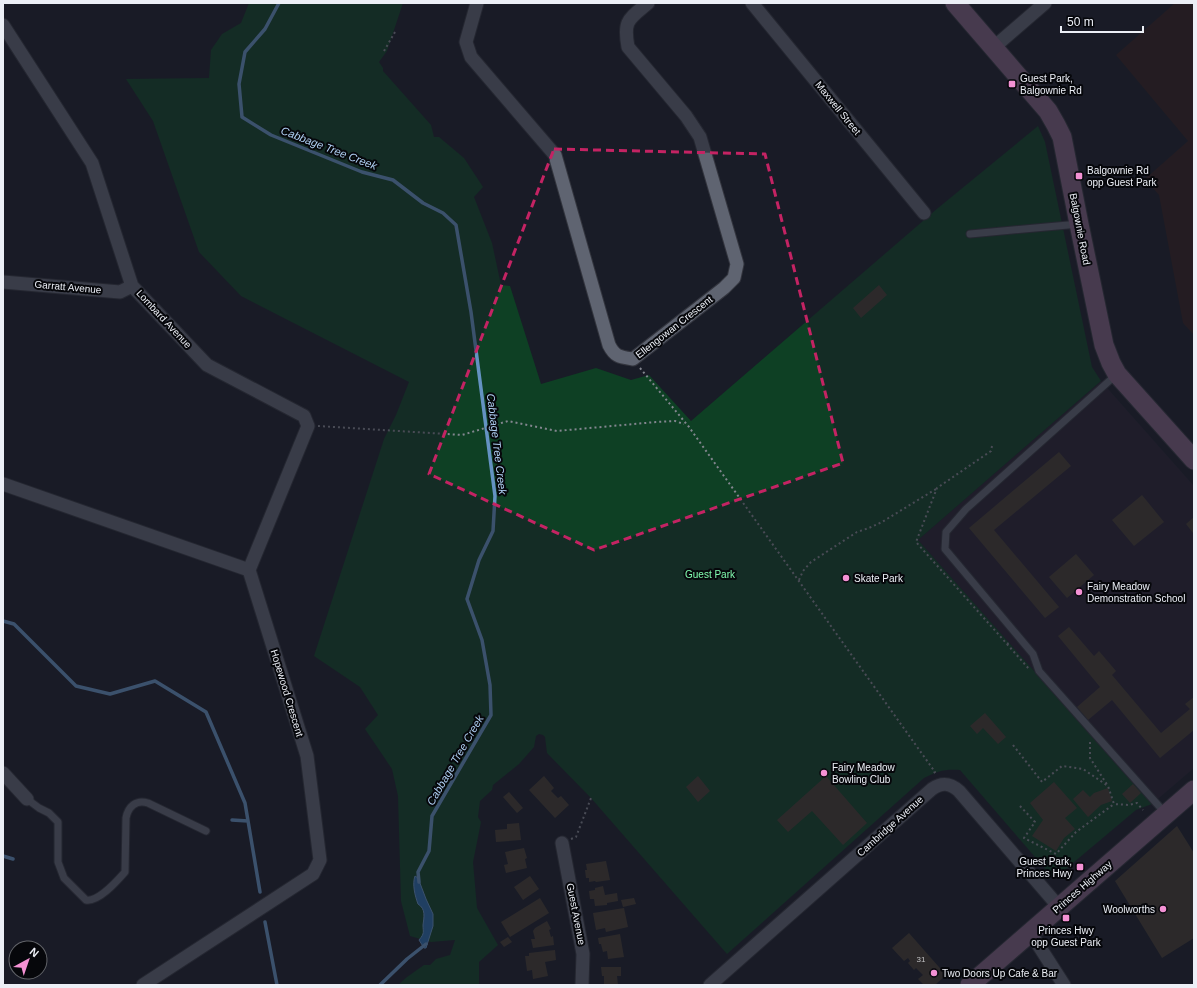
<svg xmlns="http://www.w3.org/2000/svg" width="1197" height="988" font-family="Arial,sans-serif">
<rect width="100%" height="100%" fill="#191c27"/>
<!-- industrial -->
<path fill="#311e1d" d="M1175 3H1194V335L1183 323 1159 195 1145 179 1188 141 1116 55Z"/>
<!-- education -->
<path fill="#262130" d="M1101 381 1194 486V768L1152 804 918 540Z"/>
<!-- green -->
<path fill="#0e4024" d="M249 3H403L387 51 379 62 383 68V71L431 125 434 137H439L464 158 483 187 474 197 492 243 501 285 510 286 541 384 596 368 631 380 649 375 691 421 938 208 1038 126 1045 142 1092 367 1101 381 918 540 1152 804 1136 810 1054 879 960 770C944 769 938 771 924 778L727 954 591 798 547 753 545 737 543 735 539 734 536 736 534 747 519 764 493 785 492 790 480 801 478 817 481 822 473 862 477 908 498 945 479 962V985H398L407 977 424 965H430L436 959 450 955 455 940 431 942 410 936 401 901 398 796 392 769 365 729 378 715 360 687 314 656 384 439 396 415 409 382 241 296 199 252 153 121 126 79 209 78 211 50 222 34 241 23Z"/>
<!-- water -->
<path fill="#296aab" stroke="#6492c2" d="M415 876 418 878 426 899 433 914V926L426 948H424L419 940C425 933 423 932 423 925 424 917 426 909 418 904 415 896 412 884 415 876Z"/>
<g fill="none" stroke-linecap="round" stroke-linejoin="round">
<!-- stream -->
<path stroke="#6492c2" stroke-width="3.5" d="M279 3 265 29 245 52 239 84 242 117 271 135 362 172 393 180 423 203 443 213 456 225 471 312 495 496 493 531 479 560 467 599 482 640 490 685 491 715 432 816 429 851 418 872 419 882
M3 621 14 624 76 686 110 694 155 681 206 712 245 803 260 892
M232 820 248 821
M3 856 13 859
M265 922 277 985
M380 985 407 959 426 944"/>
</g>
<!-- building -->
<path fill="#433b30" d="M879 285 887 295 861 318 853 308Z
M1059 452 1071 466 994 530 1059 607 1045 618 969 528Z
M1142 495 1164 522 1134 546 1112 520Z
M1194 517V532L1193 533 1186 524Z
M1076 554 1094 575 1067 598 1049 577Z
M1069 627 1094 656 1099 651 1116 671 1112 675 1161 733 1190 709 1185 704 1194 697V730L1160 758 1112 700 1088 720 1077 707 1100 687 1058 636Z
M985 713 1006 737 998 744 983 728 977 734 970 726Z
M544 776 554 788 551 791 558 798 561 796 569 805 555 818 529 790Z
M698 776 710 791 698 802 686 787Z
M826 776 867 823 843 845 812 811 788 832 777 820Z
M1054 782 1077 808 1065 818 1075 829 1064 838 1056 851 1032 836 1043 820 1030 803Z
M1133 784 1141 793 1130 803 1122 794Z
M1108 788 1112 801 1101 805 1088 817 1073 799 1083 790 1090 797 1094 793Z
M509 792 523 808 517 813 503 797Z
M519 823 521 840 496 842 495 830 507 829V824Z
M1177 826 1194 853V938L1162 958 1115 881Z
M524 848 527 858 525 859 527 868 506 873 504 865 508 864 505 852Z
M606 861 610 880 596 882 595 881 589 882V878H586L585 870H587L586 864Z
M530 876 539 889 523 900 514 887Z
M603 886 605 895 617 893 618 901 607 903V905L595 906 594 899H590L589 891 595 890V888Z
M540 898 549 913 510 937 501 922Z
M634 898 636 904 623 907 621 900Z
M624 908 628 927 606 932 605 928 596 930 593 913Z
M547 921 551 929 549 930 551 937 553 936 554 945 533 948 531 939H535L533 931 535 928Z
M909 933 946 975 935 985H924L918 979 923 975 916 968 914 970 908 963 910 961 908 958 904 961 892 948Z
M620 934 624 957 608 959 607 951 603 952 601 944H599L598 938Z
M508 937 512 942 504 947 500 942Z
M555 950 556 960 545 962 548 976 533 979 532 970 527 971 525 956H529V953Z
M601 967H621V976H617L618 985H604V976H602Z"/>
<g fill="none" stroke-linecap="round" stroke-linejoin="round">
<!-- service casing -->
<g stroke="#33353e" stroke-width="9">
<path id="service" d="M970 234 1079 224
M1117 374 966 509 946 532 945 549 1033 654 1039 671 1166 814
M27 799 39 808 49 813 58 822V862L64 878 86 900C99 902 117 881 125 872L126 818C128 807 136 799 148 803L206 831"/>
</g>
<!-- minor casing -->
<g stroke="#33353e" stroke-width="15">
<path id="minor" d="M477 3 466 42 471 57 555 155 609 345C615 357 620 357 633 359L724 288 734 278 737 264 700 137 686 116 628 47C623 20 629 19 648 3
M752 3 924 213
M3 25 92 163 132 286 207 365 304 416 308 426 249 570
M993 48 1045 3
M3 282 120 292 132 286
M3 484 249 570
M3 773 27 799
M562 843 583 954 582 985
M1030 932 1064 985
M143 985 313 874 320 860 307 756 249 570
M710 985 932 789C942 782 950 783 959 791L1059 907"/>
</g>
<!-- secondary casing -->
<g stroke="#33353e" stroke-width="21">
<path id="secondary" d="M955 3 1048 111 1056 125 1062 137 1079 224 1104 345 1111 363 1117 374 1194 460
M970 985 1194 790"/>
</g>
<!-- path -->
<path stroke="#83868f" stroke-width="2" stroke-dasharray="2 3" stroke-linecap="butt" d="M384 51 395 32
M640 368 689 427 935 772 932 774
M318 426 462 435 508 421 557 431 656 422 675 421 684 424
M992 446 991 451 937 488 916 542 1007 644 1009 643
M799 580 803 571 811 562 857 532 869 528 882 522 936 489
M1007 644 1029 669
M1090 742V758L1108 786
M1013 745 1042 782 1062 766 1083 769 1108 786 1114 804 1129 805 1137 803 1143 810
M1020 806 1035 822 1024 838 1056 854 1076 832 1114 804
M571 839 576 837 591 798"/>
<!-- service -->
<use href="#service" stroke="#5f6471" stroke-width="7"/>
<!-- minor -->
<use href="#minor" stroke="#5f6471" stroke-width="13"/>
<!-- secondary -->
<use href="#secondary" stroke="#7e5f7e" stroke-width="19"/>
</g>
<!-- marked area -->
<path d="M0 0H1197V988H0ZM554 149 765 154 843 463 594 550 429 474Z" fill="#191c27" fill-opacity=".55" fill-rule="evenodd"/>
<path fill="none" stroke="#c42363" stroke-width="3" stroke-dasharray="8 5" stroke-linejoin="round" d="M554 149 765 154 843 463 594 550 429 474Z"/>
<!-- markers -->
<g fill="#f491d4" stroke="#06070b" stroke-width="1.5">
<rect x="1008" y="80" width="8" height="8" rx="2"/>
<rect x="1075" y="172" width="8" height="8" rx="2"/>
<circle cx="846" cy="578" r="4"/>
<circle cx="1079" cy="592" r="4"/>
<circle cx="824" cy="773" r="4"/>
<rect x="1076" y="863" width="8" height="8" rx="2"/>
<circle cx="1163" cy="909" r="4"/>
<rect x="1062" y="914" width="8" height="8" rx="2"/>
<circle cx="934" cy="973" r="4"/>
</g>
<g text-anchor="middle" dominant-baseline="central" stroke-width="4" stroke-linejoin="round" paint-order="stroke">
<!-- number labels -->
<g font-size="8" fill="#c2c2c4">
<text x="921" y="959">31</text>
</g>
<!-- poi labels -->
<g font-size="10" fill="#eceff6" stroke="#06070b" text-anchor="start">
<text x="1020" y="78">Guest Park,<tspan x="1020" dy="12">Balgownie Rd</tspan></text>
<text x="1087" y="170">Balgownie Rd<tspan x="1087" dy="12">opp Guest Park</tspan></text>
<text x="854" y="578">Skate Park</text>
<text x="1087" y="586">Fairy Meadow<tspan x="1087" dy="12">Demonstration School</tspan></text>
<text x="832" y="767">Fairy Meadow<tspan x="832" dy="12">Bowling Club</tspan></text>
<text x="1072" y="861" text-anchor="end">Guest Park,<tspan x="1072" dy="12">Princes Hwy</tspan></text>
<text x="1155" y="909" text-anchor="end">Woolworths</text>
<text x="1066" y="930" text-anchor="middle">Princes Hwy<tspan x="1066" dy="12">opp Guest Park</tspan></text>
<text x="942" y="973">Two Doors Up Cafe &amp; Bar</text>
</g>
<!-- street labels -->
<g font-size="10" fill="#eceff6" stroke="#06070b">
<text transform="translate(838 108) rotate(51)">Maxwell Street</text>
<text transform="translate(1080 229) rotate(79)">Balgownie Road</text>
<text transform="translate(68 287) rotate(5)">Garratt Avenue</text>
<text transform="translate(164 319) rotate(47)">Lombard Avenue</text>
<text transform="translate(674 327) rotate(-38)">Ellengowan Crescent</text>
<text transform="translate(287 693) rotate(73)">Hopewood Crescent</text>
<text transform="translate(890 826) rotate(-42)">Cambridge Avenue</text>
<text transform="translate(1082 887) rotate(-41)">Princes Highway</text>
<text transform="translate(576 914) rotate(79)">Guest Avenue</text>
</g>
<!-- park labels -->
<g font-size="10" fill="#80faae" stroke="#06070b">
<text x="710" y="574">Guest Park</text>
</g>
<!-- water labels -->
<g font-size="11" font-style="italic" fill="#b0d0f4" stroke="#06070b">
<text transform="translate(329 148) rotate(21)">Cabbage Tree Creek</text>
<text transform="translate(497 444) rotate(83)">Cabbage Tree Creek</text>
<text transform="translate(455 760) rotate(-60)">Cabbage Tree Creek</text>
</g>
</g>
<!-- border -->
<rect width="1197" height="988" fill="none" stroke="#eceff6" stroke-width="8"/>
<!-- north arrow -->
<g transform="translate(28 960) rotate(40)"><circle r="19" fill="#06070b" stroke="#626469"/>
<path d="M0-3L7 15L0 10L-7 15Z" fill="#f491d4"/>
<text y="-6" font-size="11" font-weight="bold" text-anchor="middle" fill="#eceff6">N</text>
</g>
<!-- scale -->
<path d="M1061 26v6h82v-6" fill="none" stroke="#eceff6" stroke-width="2"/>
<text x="1067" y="26" font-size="12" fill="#eceff6" stroke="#06070b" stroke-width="3" paint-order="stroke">50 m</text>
</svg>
